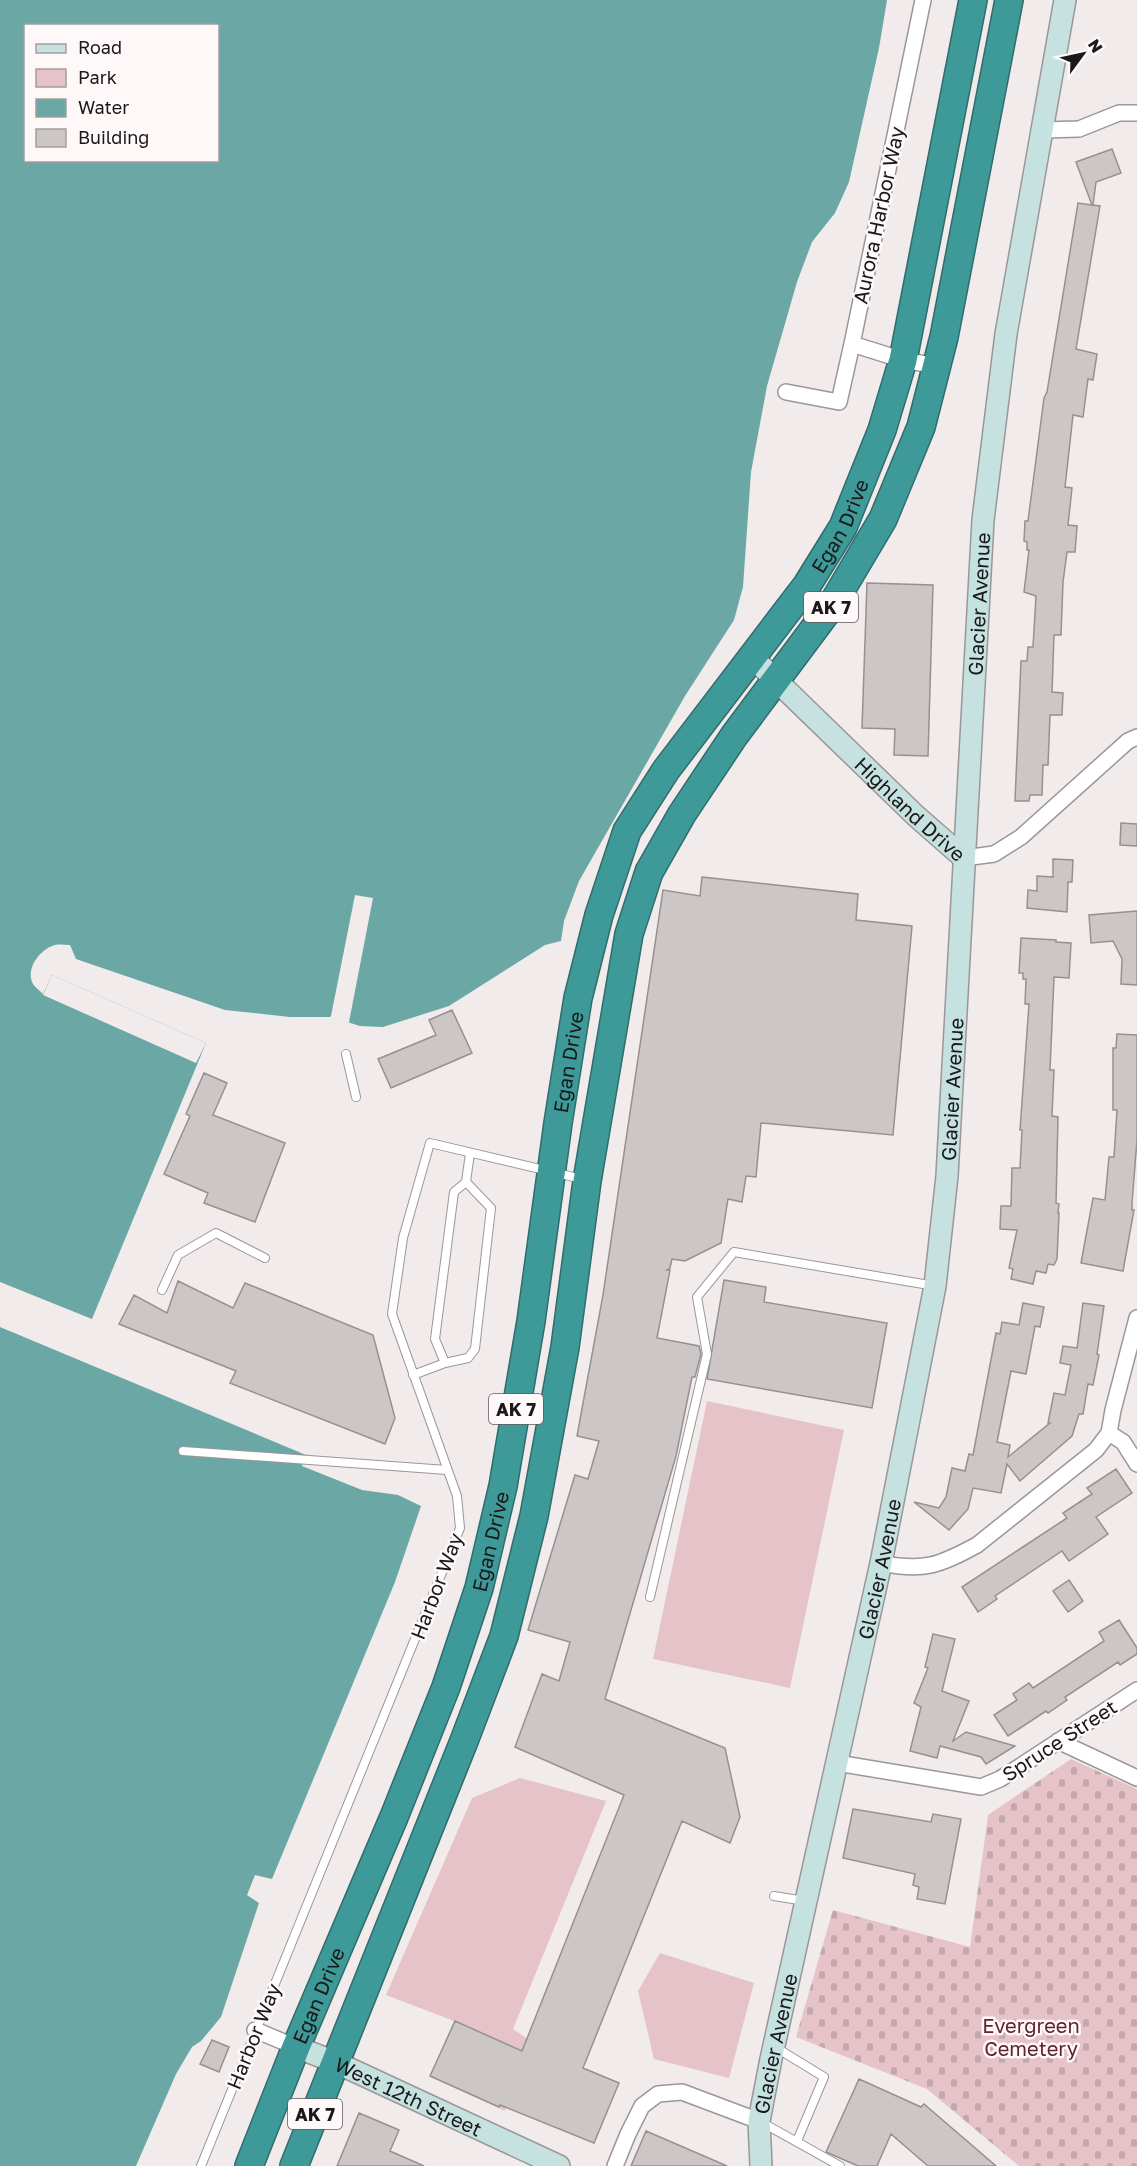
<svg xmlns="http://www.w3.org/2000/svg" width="1137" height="2166" font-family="'Golos Text',sans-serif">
<defs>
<pattern id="cemetery-stones" width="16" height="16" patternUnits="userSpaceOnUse" patternTransform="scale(1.5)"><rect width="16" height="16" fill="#e5c3c8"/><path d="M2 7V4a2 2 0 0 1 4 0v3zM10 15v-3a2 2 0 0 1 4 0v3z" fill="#c4a7ab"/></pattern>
</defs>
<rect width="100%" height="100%" fill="#f1ebec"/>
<!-- green -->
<path fill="#e5c3c8" d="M707 1401 844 1430 790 1688 653 1659Z
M520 1778 606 1801 513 2029 532 2042 505 2111 430 2076 454 2021 386 1995 472 1798Z
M660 1953 754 1983 729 2078 654 2059 638 1991Z"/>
<!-- cemetery -->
<path fill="url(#cemetery-stones)" d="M1071 1759 1137 1789V2166H1019L927 2089 796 2037 833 1910 970 1947 988 1815Z"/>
<!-- water -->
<path fill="#6ba7a5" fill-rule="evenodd" d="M0 0H887L879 48 849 182 835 213 812 242 797 282 767 386 751 472 743 587 734 620 685 696 579 881 564 921 561 941 545 945 449 1006 383 1027 360 1026 331 1017H290L225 1010 76 959 70 945C65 945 59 944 55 945 40 949 25 969 33 984 35 987 40 991 43 994L52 975 206 1043 92 1319 0 1282ZM26 26H218V160H26Z
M0 1327 306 1455 302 1466 362 1490 398 1495 421 1506 395 1582 272 1879 255 1875 247 1895 259 1903 221 2017 201 2041 192 2047 176 2074 136 2166H0Z"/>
<!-- pier -->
<path fill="#f1ebec" d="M355 895 373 898 349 1022 350 1026 327 1020 331 1016Z
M52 975 206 1043 196 1063 43 995Z"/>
<!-- building -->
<path fill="#cdc6c7" stroke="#969090" stroke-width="1.5" d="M1112 149 1121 173 1096 182 1093 205 1100 206 1076 349 1097 354 1093 380 1088 379 1083 417 1073 415 1065 487 1072 488 1068 525 1077 526 1075 552H1067L1063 582 1061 635H1054L1052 692 1063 693 1062 715H1050L1048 765H1043L1042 795H1030L1029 801H1015L1021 661H1027L1028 647H1033L1036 596 1024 592 1029 550H1027V542L1024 541 1025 521H1028L1044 398 1047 392 1078 203 1092 205 1076 162Z
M867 583 933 585 928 756 894 755 895 729 862 728Z
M1121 823 1137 824V846L1120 845Z
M1053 859 1073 860 1072 882H1068L1067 912 1027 908 1028 890 1037 891V876L1053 877Z
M702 877 858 894 856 920 912 926 893 1135 761 1123 756 1177 746 1176 742 1202 728 1199 721 1243 685 1261 672 1259 670 1268 667 1270H670L657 1338 699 1346 701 1354 695 1377H692L676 1456 605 1699 725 1748 740 1817 730 1843 682 1821 583 2068 619 2083 594 2143 500 2105 499 2107 430 2076 455 2021 522 2051 624 1795 515 1747 542 1674 559 1681 570 1642 528 1630 575 1475 588 1479 599 1441 577 1436 603 1295 663 890 700 896Z
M1137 911V985L1121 984 1122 959 1113 941 1091 943 1089 915Z
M1021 938 1056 940V942L1071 943 1069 978 1054 977 1050 1070H1054L1052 1116 1058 1117 1056 1203 1059 1204 1058 1213H1059L1057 1259 1054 1265 1048 1264 1046 1273 1036 1271 1033 1284 1011 1279 1013 1269 1009 1268 1017 1230 1000 1229 1001 1206H1011L1012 1168H1020L1022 1130H1020L1029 1004H1025L1026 979H1023V973H1019Z
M452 1010 472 1053 391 1088 378 1059 436 1035 429 1020Z
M1117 1034 1137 1035V1140L1132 1203V1210H1134L1123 1271 1081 1263 1093 1198 1105 1200 1109 1157H1114L1117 1110H1113V1048H1116Z
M204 1073 227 1083 213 1115 285 1143 255 1222 204 1203 208 1193 164 1174 190 1116 186 1114Z
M724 1280 766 1287 764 1302 887 1323 872 1408 707 1379Z
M178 1281 233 1308 245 1283 373 1335 395 1418 385 1444 230 1383 236 1371 119 1324 134 1295 167 1313Z
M1023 1303 1044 1307 1040 1327 1035 1326 1026 1374 1011 1371 997 1442 1010 1445 1008 1457 1050 1423H1048L1054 1393 1065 1395 1071 1365 1060 1363 1063 1346 1077 1348 1083 1303 1104 1306 1097 1354 1099 1355 1093 1385 1088 1384 1083 1414H1079L1072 1436 1020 1481 1007 1464 1001 1493 973 1488 968 1509 949 1530 914 1502 939 1508 946 1497 952 1468 965 1471 969 1454 973 1455 996 1333 1000 1334 1002 1322 1019 1325Z
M1116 1469 1132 1493 1096 1517 1108 1534 1069 1561 1062 1551 995 1596 997 1599 978 1612 962 1587 1067 1518 1063 1513 1092 1494 1087 1488Z
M1069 1580 1083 1601 1068 1612 1053 1591Z
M1119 1620 1137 1648V1654L1120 1665 1118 1662 1065 1697 1067 1700 1048 1713 1046 1711 1008 1736 994 1715 1017 1700 1013 1694 1029 1683 1033 1688 1104 1641 1099 1632Z
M933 1634 955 1639 942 1691 969 1701 953 1741 966 1732 1015 1746 986 1764 981 1757 940 1746 937 1758 910 1751 921 1707 914 1703 928 1668 925 1667Z
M853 1809 931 1822 933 1814 961 1819 945 1904 917 1899 919 1887 913 1885 915 1874 843 1858Z
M212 2040 229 2047 219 2072 200 2064Z
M859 2079 921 2107 924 2104 996 2166H928L891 2134 877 2166H858L826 2152Z
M359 2113 399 2130 390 2151 424 2166H337Z
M646 2131 727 2166H631Z"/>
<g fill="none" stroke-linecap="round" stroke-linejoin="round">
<!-- lane casing -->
<g stroke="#9c9697" stroke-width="10">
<path id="lane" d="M346 1054 356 1097
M162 1290 178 1255 216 1233 265 1258
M445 1363 435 1339 454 1192 466 1182 470 1153
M413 1375 445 1363 468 1358 475 1349 491 1208 466 1182
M183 1451 447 1470
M650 1597 707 1354 697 1297 734 1252 935 1286
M774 1896 805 1901
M775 2047 824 2077 797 2141
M763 2123 840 2166
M201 2166 460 1528 457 1496 392 1314 403 1238 430 1143 582 1179"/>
</g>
<!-- street casing -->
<g stroke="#9c9697" stroke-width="18">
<path id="street" d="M923 0 852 344 903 360 937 366
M1043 130 1079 129 1119 113H1137
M786 392 839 402 852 344
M964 858 994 854 1021 837 1128 741 1137 737
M1109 1433 1123 1442 1137 1464
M881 1563C924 1572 940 1565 977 1545L1096 1450 1109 1433 1113 1410 1137 1318
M1058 1741 1137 1778
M837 1763 981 1787 1000 1779 1016 1769 1137 1690
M255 2030 296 2047
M615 2166 628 2134 642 2106 658 2094 682 2092 759 2121"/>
</g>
<!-- secondary casing -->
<g stroke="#9c9697" stroke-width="24">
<g id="secondary">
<path id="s1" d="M753 658 916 816 964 858"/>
<path id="s2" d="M296 2047 335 2062 559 2166"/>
<path id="s3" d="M761 2166 759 2121 771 2059 881 1563 935 1286 947 1176 983 520 1006 334 1065 0"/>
</g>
</g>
<!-- highway casing -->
<g stroke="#316c6c" stroke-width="30">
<g id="highway">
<path id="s4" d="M249 2166 296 2047 394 1817 446 1687 479 1588 503 1486 531 1321 558 1123 578 998 599 915 627 831 666 770 807 585 843 527 882 430 903 360 973 0"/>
<path d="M294 2166 464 1741 504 1636 534 1516 565 1347 587 1181 629 934 649 872 682 814 734 736 832 605 883 519 921 427 944 337 1009 0"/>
</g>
</g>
<!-- lane -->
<use href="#lane" stroke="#fff" stroke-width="8"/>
<!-- street -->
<use href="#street" stroke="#fff" stroke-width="15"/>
<!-- secondary -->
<use href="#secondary" stroke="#c5e1e0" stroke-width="21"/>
<!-- highway -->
<use href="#highway" stroke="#3e9a99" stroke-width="27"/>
</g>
<g text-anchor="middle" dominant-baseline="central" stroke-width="5" stroke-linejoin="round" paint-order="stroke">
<!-- shield labels -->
<g fill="#fff8f9" stroke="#5f5b5c" stroke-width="1.5">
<rect x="804" y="592" width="54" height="30" rx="4.5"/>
<rect x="489" y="1394" width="54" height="30" rx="4.5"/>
<rect x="288" y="2099" width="54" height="30" rx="4.5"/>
</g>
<g font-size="18" font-weight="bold" fill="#1a1818">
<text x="831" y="607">AK 7</text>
<text x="516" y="1409">AK 7</text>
<text x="315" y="2114">AK 7</text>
</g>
<!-- street labels -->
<g font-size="20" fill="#1a1818" stroke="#fff8f9">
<text transform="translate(878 215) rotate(-78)">Aurora Harbor Way</text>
<text stroke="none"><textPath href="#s4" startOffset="1768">Egan Drive</textPath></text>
<text stroke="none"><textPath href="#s3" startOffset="1582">Glacier Avenue</textPath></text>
<text stroke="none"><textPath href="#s1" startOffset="218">Highland Drive</textPath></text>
<text stroke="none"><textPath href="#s4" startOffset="1156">Egan Drive</textPath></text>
<text stroke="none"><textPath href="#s3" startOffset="1096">Glacier Avenue</textPath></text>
<text stroke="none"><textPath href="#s4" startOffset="670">Egan Drive</textPath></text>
<text stroke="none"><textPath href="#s3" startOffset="610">Glacier Avenue</textPath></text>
<text transform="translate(436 1586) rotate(-69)">Harbor Way</text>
<text transform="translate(1059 1740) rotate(-33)">Spruce Street</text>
<text stroke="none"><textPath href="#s4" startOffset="184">Egan Drive</textPath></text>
<text transform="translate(253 2036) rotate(-68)">Harbor Way</text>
<text stroke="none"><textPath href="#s3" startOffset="124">Glacier Avenue</textPath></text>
<text stroke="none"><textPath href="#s2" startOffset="123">West 12th Street</textPath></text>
</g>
<!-- park labels -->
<g font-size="20" fill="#602130" stroke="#fff8f9">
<text x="1031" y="2025">Evergreen<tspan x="1031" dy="23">Cemetery</tspan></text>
</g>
</g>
<!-- legend -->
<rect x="24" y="24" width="195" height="138" fill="#fff8f9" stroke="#a39e9f" stroke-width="1.5"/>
<rect x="36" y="44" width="30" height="9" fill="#c5e1e0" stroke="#a39e9f" stroke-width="1.5"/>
<text x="78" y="54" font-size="18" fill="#1a1818">Road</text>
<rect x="36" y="69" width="30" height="18" fill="#e5c3c8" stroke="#a39e9f" stroke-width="1.5"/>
<text x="78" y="84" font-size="18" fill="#1a1818">Park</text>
<rect x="36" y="99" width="30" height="18" fill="#6ba7a5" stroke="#a39e9f" stroke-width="1.5"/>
<text x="78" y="114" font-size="18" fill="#1a1818">Water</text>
<rect x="36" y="129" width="30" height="18" fill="#cdc6c7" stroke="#a39e9f" stroke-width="1.5"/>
<text x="78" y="144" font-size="18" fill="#1a1818">Building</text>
<!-- north arrow -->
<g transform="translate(1083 54) rotate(57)" stroke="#fff8f9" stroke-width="4.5" paint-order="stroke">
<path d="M0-4.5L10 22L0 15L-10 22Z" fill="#1a1818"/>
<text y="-9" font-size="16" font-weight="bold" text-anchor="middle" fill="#1a1818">N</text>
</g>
</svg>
